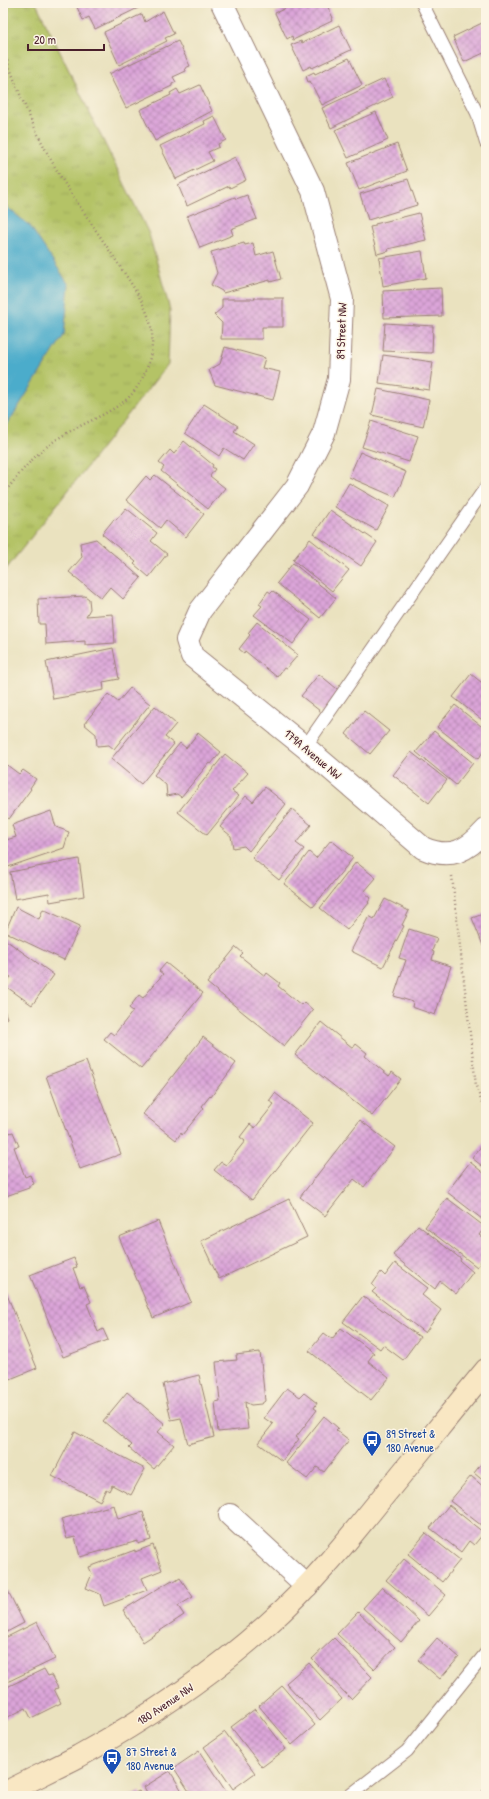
<svg xmlns="http://www.w3.org/2000/svg" width="489" height="1799" font-family="'Patrick Hand',sans-serif">
<defs>
<pattern id="grass-tufts" width="24" height="20" patternUnits="userSpaceOnUse"><rect width="24" height="20" fill="#b4c366"/><path d="M3 7l-1-3M5 7V3M7 7l1-3M15 17l-1-3M17 17v-4M19 17l1-3" fill="none" stroke="#9ca759"/></pattern>
<pattern id="building-cross-hatch" width="8" height="8" patternUnits="userSpaceOnUse"><rect width="8" height="8" fill="#dba5d9"/><path d="M0 0l8 8M0 8l8-8" fill="none" stroke="#b486b0"/></pattern>
</defs>
<rect width="100%" height="100%" fill="#fcf5e5"/>
<filter id="ink" filterUnits="userSpaceOnUse"><feTurbulence type="fractalNoise" baseFrequency=".025" numOctaves="2"/><feDisplacementMap in="SourceGraphic" scale="8" xChannelSelector="R" yChannelSelector="G"/><feConvolveMatrix kernelMatrix="1 2 1 2 8 2 1 2 1" color-interpolation-filters="sRGB"/></filter>
<filter id="wash" filterUnits="userSpaceOnUse"><feTurbulence type="fractalNoise" baseFrequency=".012" numOctaves="4" result="noise"/><feDisplacementMap in="SourceGraphic" scale="16" xChannelSelector="R" yChannelSelector="G"/><feGaussianBlur stdDeviation="0.9" result="paint"/><feColorMatrix in="noise" values="0 0 0 0 0 0 0 0 0 0 0 0 0 0 0 0 0 1.4 0 .05"/><feComposite in="paint" operator="in"/></filter>
<g filter="url(#wash)">
<rect width="100%" height="100%" fill="#eae2bf"/>
<!-- grass -->
<path fill="url(#grass-tufts)" stroke="#7f7148" d="M3 3H36L149 234 170 310 168 364 3 573Z"/>
<!-- water -->
<path fill="#4caccb" stroke="#4b667b" d="M3 204 30 226 69 285 64 335 3 431Z"/>
<g id="blocks">
<!-- building -->
<path fill="url(#building-cross-hatch)" d="M75 3H138L140 7 95 29 89 17 83 20Z
M297 3H326L333 18 331 19 332 21 293 40 292 36 287 39 275 13Z
M163 11 174 34 165 38 167 41 119 65 104 32 142 14 145 22Z
M482 23 486 33V52L464 62 453 37Z
M339 25 351 50 312 68 311 66 303 70 291 45 301 41 302 43Z
M178 41 190 66 185 68 186 71 173 77 176 82 172 84V86L126 108 109 74Z
M349 58 362 85 322 105 310 81 308 82 306 76 314 72 315 74Z
M384 79 393 97 331 128 322 108Z
M200 85 212 111 155 141 140 110 171 95 170 93 177 89 180 94Z
M376 112 388 140 348 158 335 130Z
M214 116 226 140 218 144 219 147 208 152 213 161 176 179 160 146 205 124 204 121Z
M397 144 407 171 359 190 348 163Z
M235 157 246 180 230 188 229 186 187 206 178 185Z
M408 179 417 205 368 220 360 194Z
M247 195 257 219 231 229 233 235 200 248 187 216 235 197 236 199Z
M419 213 426 240 388 249 389 251 377 254 370 227 375 226V224Z
M244 243 245 245 253 243 256 256 273 251 281 279 270 282V280L223 293 222 291 211 285 217 273 211 252Z
M422 251 426 278 383 286 379 258Z
M441 288 442 316 384 318 383 291Z
M254 298H283V327H262V339H221L222 323 214 315 222 308V299H255Z
M385 323 433 326 432 353 383 351Z
M225 347 265 358 262 368 280 372 273 400 215 385 209 370 220 364Z
M383 355 433 362 429 390 379 383Z
M378 389 429 400 423 427 372 415Z
M204 404 238 426 234 431 254 444 243 460 224 448 219 456 185 433Z
M371 421 418 436 409 462 362 447Z
M184 441 213 465 212 467 215 469 210 476 225 488 208 509 161 471 164 467 159 463 170 450 174 454Z
M360 452 406 472 395 497 349 477Z
M155 475 204 514 186 537 166 520 160 528 126 500 146 476 150 480Z
M349 483 389 506 376 530 335 507Z
M126 508 157 533 151 541 167 554 149 577 134 564 136 562 102 534 114 519 116 520Z
M330 510 377 542 361 566 314 534Z
M96 539 141 578 123 599 110 587 101 598 69 572 82 557 80 543Z
M310 539 349 570 332 591 293 560Z
M293 563 336 598 320 618 277 583Z
M268 591 271 593 273 591 311 620 293 644 254 615 262 606 259 604Z
M85 596 89 599 90 609 86 616 113 614 115 643 85 645V641L46 644 45 624H39L38 599Z
M257 622 298 655 286 669 284 668 277 677 245 651 244 653 239 649 250 635 248 633Z
M113 648 119 679 103 682 104 690 53 699 46 662Z
M319 674 342 693 325 715 301 696Z
M471 674 486 686V723L453 697Z
M130 688 150 704 114 749 109 745 97 746 96 734 84 724 108 694 118 702Z
M455 705 486 730V748L478 759 437 727Z
M155 706 176 724 165 737 174 744 141 784 111 759Z
M364 711 389 731 370 754 346 734Z
M434 731 473 763 456 785 416 752Z
M198 733 221 752 211 764 209 763 181 797 177 794 167 796 166 785 154 775 180 743 186 748Z
M411 752 447 780 429 803 393 775Z
M225 754 248 773 232 791 239 796 207 835 178 812Z
M7 765 19 774 23 770 36 779 30 788 31 789 9 819 3 815V769L4 770Z
M265 787 286 804 249 851 244 846 233 848 231 836 220 827 246 796 253 802Z
M292 809 311 825 296 843 304 849 279 880 252 858Z
M51 811 56 827 69 832 64 848 8 867 3 852V841L16 837 12 825Z
M331 840 353 858 313 907 284 884 309 852 316 858Z
M79 859 84 896 50 902 49 893 15 899 10 872Z
M356 862 376 878 364 892 371 898 368 902 369 903 347 930 320 908Z
M385 899 409 911 402 925 404 926 383 967 351 951 369 916 374 919Z
M16 907 39 919 43 909 80 926 64 960 5 932Z
M486 913V947L484 948 472 918Z
M409 929 437 938 432 951 434 952 432 960 451 966 435 1015 412 1007 413 1002 394 996 406 960 399 958Z
M3 938 54 975 32 1005 4 985 11 977 3 971Z
M236 947 243 953 240 956 265 976 267 973 280 983 278 986 301 1005 304 1002 313 1010 284 1046 207 983Z
M166 963 203 993 141 1069 104 1039 110 1032 114 1035 133 1011 129 1008 139 995 143 998 163 974 159 971Z
M3 1007 7 1018 3 1020Z
M321 1022 353 1048 356 1044 367 1053 365 1056 389 1076 392 1072 401 1079 372 1116 295 1055Z
M203 1037 236 1063 211 1097 210 1096 202 1106 204 1108 182 1135 181 1133 176 1140 143 1114Z
M86 1061 121 1154 80 1169 46 1076Z
M275 1093 313 1123 252 1200 214 1170 221 1162 226 1165 245 1141 240 1137 250 1124 255 1128 274 1104 269 1101Z
M3 1118 9 1133 13 1132 19 1146 14 1147 25 1177 30 1175 34 1184 29 1186V1188L3 1197Z
M360 1120 395 1147 364 1187 354 1179 325 1216 300 1197Z
M486 1140V1169L472 1158Z
M470 1162 486 1175V1214L482 1219 447 1192Z
M447 1198 485 1227 479 1235 486 1240V1255L477 1267 425 1227Z
M289 1199 307 1237 219 1279 201 1241Z
M158 1221 191 1302 153 1318 119 1237Z
M418 1225 461 1259 460 1261 473 1272 456 1294 440 1281 435 1289 393 1255Z
M74 1258 77 1267 73 1268 80 1287 84 1286 91 1302 87 1304 98 1332 103 1329 108 1340 63 1357 30 1275Z
M395 1263 428 1288 422 1295 441 1310 425 1333 372 1292 376 1288 372 1285 381 1272 385 1276Z
M3 1285 37 1368 3 1382Z
M363 1296 420 1337 403 1360 383 1345 380 1349 343 1322Z
M341 1328 374 1353 368 1361 389 1378 371 1400 309 1351 324 1333 332 1339Z
M260 1352 265 1401 261 1404 251 1405 245 1402 248 1429 218 1432 215 1402 220 1401 216 1362 237 1360 236 1355Z
M199 1375 214 1437 188 1444 181 1418 171 1420 163 1384Z
M287 1388 300 1397 304 1393 317 1403 314 1408 317 1410 296 1437 299 1439 282 1461 258 1443 273 1424 264 1418Z
M127 1392 165 1424 158 1432 174 1445 154 1469 129 1448 132 1445 103 1421Z
M324 1416 338 1428 336 1430 349 1440 324 1472 317 1467 307 1479 286 1463Z
M75 1432 145 1469 131 1495 112 1485 109 1491 106 1489 100 1501 52 1476Z
M486 1458V1483L474 1473Z
M471 1476 486 1489V1529L450 1501Z
M114 1505 118 1519 143 1512 151 1540 138 1544V1541L80 1557 75 1537 67 1539 61 1519Z
M449 1505 484 1533 474 1545 469 1541 461 1552 430 1528Z
M426 1533 460 1560 442 1582 408 1554Z
M153 1545 162 1570 142 1578 147 1590 104 1606 100 1594 86 1588 92 1574 89 1567 135 1550V1552Z
M404 1559 446 1595 428 1616 386 1580Z
M180 1578 193 1597 178 1606 184 1615 143 1642 123 1610 172 1580 174 1582Z
M382 1587 419 1621 401 1642 363 1608Z
M8 1591 24 1623 3 1634V1593Z
M358 1612 395 1647 374 1669 337 1634Z
M37 1622 55 1659 3 1684V1639Z
M334 1638 372 1677 351 1699 312 1659Z
M437 1638 459 1657 440 1679 418 1660Z
M309 1663 342 1699 320 1720 286 1683Z
M44 1669 48 1676 51 1675 58 1688 54 1689 61 1703 31 1718 26 1708 4 1719 3 1689Z
M282 1686 315 1725 292 1745 259 1706Z
M255 1709 286 1749 262 1767 231 1727Z
M225 1732 255 1773 233 1789 204 1747Z
M199 1751 229 1796H192L174 1768Z
M170 1771 185 1796H149L144 1787Z
M486 1787V1794L482 1791Z
M139 1791 142 1796H129Z"/>
</g>
</g>
<g filter="url(#ink)">
<use href="#blocks" fill-opacity="0" stroke="#9a8075" stroke-width="1"/>
<g fill="none" stroke-linecap="round" stroke-linejoin="round">
<!-- lane casing -->
<g stroke="#9a8075" stroke-width="14">
<path id="lane" d="M422 3 477 113 486 143
M305 747 486 487
M349 1796 407 1751 486 1653"/>
</g>
<!-- street casing -->
<g stroke="#9a8075" stroke-width="24">
<path id="street" d="M222 3 313 191 342 299 339 379 324 433 297 486 200 611 187 640 192 656 305 747 423 848C451 860 467 851 486 830
M230 1515 307 1586"/>
</g>
<!-- secondary casing -->
<g stroke="#9a8075" stroke-width="24">
<path id="secondary" d="M3 1794C28 1781 54 1769 79 1756 146 1719 210 1676 267 1625 311 1586 348 1540 385 1494 419 1453 452 1411 486 1370"/>
</g>
<!-- path -->
<path stroke="#9a8075" stroke-width="2.5" stroke-dasharray="1 3" stroke-linecap="butt" d="M3 49C19 95 39 142 65 184 82 210 100 236 117 262 130 282 149 307 152 332 154 353 146 377 132 394 119 410 81 424 62 436 37 451 20 472 3 495
M452 876 476 1086 482 1103 486 1107"/>
<!-- lane -->
<use href="#lane" stroke="#fff" stroke-width="12"/>
<!-- street -->
<use href="#street" stroke="#fff" stroke-width="22"/>
<!-- secondary -->
<use href="#secondary" stroke="#f9e7c3" stroke-width="22"/>
</g>
</g>
<!-- icons -->
<defs>
<g id="bus-pin" transform="scale(1)"><path d="M0 17L-7.5 6A9.5 9.5 0 1 1 7.5 6Z" fill="#1a4fb4" stroke="#fcf5e5"/><path d="M-5-6H5V4H4V6H2V4H-2V6H-4V4H-5ZM-3.5-4V0h7V-4ZM-3.5 1.2v1.5H-2V1.2ZM2 1.2v1.5H3.5V1.2Z" fill="#fff"/></g>
</defs>
<g fill-rule="evenodd">
<use href="#bus-pin" x="372" y="1440"/>
<use href="#bus-pin" x="112" y="1758"/>
</g>
<g text-anchor="middle" dominant-baseline="central" stroke-width="3" stroke-linejoin="round" paint-order="stroke">
<!-- street labels -->
<g font-size="12" fill="#4a1f2b" stroke="#fcf5e5">
<text transform="translate(341 331) rotate(-88)">89 Street NW</text>
<text transform="translate(313 754) rotate(40)">179A Avenue NW</text>
<text transform="translate(165 1704) rotate(-34)">180 Avenue NW</text>
</g>
<!-- transit labels -->
<g font-size="12" fill="#164399" stroke="#fcf5e5" text-anchor="start">
<text x="386" y="1433">89 Street &amp;<tspan x="386" dy="14">180 Avenue</tspan></text>
<text x="126" y="1751">87 Street &amp;<tspan x="126" dy="14">180 Avenue</tspan></text>
</g>
</g>
<!-- margin -->
<rect width="489" height="1799" fill="none" stroke="#fcf5e5" stroke-width="16"/>
<!-- scale -->
<path d="M28 44v6h76v-6" fill="none" stroke="#4a1f2b" stroke-width="2"/>
<text x="34" y="44" font-size="12" fill="#4a1f2b" stroke="#fcf5e5" stroke-width="3" paint-order="stroke">20 m</text>
</svg>
